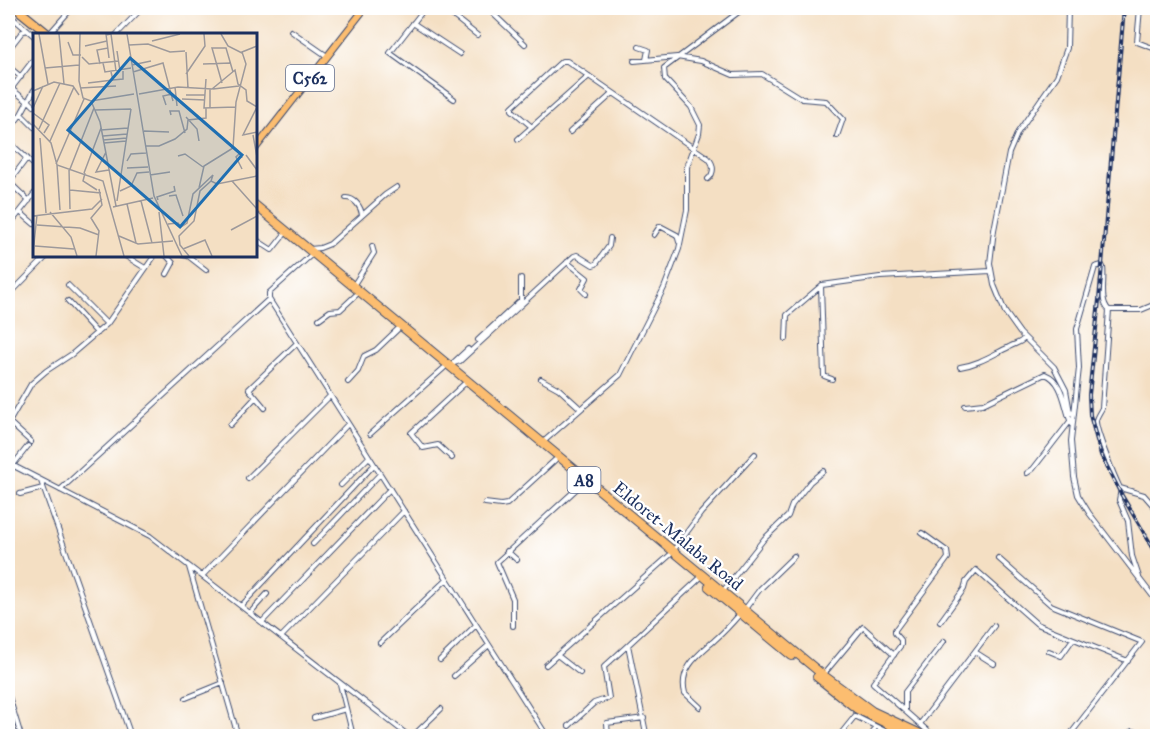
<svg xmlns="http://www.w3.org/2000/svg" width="1165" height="744" font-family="'IM FELL Great Primer',serif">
<rect width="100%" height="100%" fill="#fff"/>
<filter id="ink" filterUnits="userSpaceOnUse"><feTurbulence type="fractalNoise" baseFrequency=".0167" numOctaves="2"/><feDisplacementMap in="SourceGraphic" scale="12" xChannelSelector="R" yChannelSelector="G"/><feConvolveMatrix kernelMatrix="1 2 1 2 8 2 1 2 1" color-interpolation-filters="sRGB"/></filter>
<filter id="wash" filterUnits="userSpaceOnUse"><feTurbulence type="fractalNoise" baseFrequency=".008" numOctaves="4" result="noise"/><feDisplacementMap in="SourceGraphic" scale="24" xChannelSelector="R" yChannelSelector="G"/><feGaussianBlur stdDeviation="1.35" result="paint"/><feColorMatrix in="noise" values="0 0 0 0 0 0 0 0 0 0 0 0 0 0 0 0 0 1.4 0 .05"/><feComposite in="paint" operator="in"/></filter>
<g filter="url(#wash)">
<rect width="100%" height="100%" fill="#f4dfc3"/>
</g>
<g filter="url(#ink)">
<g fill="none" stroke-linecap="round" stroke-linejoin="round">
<!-- street casing -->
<g stroke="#3c496d" stroke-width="6">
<path id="street" d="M425 8 390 53 454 99
M443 8 477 35
M487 8 525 44
M1068 8 1067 48 1057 76 1018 132 1009 153 994 230 990 263 994 285 1005 312 1020 333 1054 367 1066 390 1070 412 1073 414
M1140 8 1137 42 1158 50
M8 14 34 36
M413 23 460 54
M8 24 12 18
M291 31 327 56
M49 34 72 8
M117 34 142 8
M639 47 648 50 646 60
M8 50 22 32 27 30
M634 61 677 57 701 61 733 75 762 74 802 99 826 101 843 119 837 136
M8 66 21 77
M8 86 27 101
M11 89 34 59
M28 100 34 106
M21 114 34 127
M532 127 512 110V107L562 61H567L708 158C714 164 715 173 708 179
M8 132 21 114 34 90
M570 132 613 93
M518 139 589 76
M8 141 34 165
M8 181 29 201
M9 182 27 158
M346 198C355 198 361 207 362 215
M20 212 34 224
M8 219 11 223 34 194
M654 235 660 226 677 235 679 242
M255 239 272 250 284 235
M310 249 320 248 330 244 385 195 397 187
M124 255 145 268
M166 255 173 263 167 274
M183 255 188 256 206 270
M567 262 587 278 581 289 586 294
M68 285 107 324
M353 286 374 253 372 246
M821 286 824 376 832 379
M8 296 48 255
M269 299 547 736
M68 301 97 333
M1158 303 1141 310H1109C1099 301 1105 280 1103 267L1102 265 1095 267 1077 329 1079 368 1071 441 1074 477 1078 495 1089 513 1158 603
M1109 310 1102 408C1100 412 1097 416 1096 420 1095 429 1115 478 1120 488L1144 495 1158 511
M319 319 330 311 340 310 356 295
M786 339 787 315 822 285 880 277 991 271
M478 340 521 300V278
M454 362 468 349
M454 363 460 361 574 256 577 255 593 265 596 264 609 246 610 238
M960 367C979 364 992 355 1009 347 1016 343 1019 344 1025 338
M541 379 559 389 581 409
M348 382 358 371 364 356 376 350 398 329
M965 406 983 404 1045 374C1063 381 1064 404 1070 420
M265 408 249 389 297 343
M8 421 31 442
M8 424 31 384 46 371 72 354 107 324 155 255
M230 425 255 398
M370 434 444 368
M542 443 620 375 664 288 679 249 687 210V167L699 134 700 125 691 107 665 79 664 68 744 8
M452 458 438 445 423 448 411 433 464 384
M8 463 150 536 409 736
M13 465 28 446
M1027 473 1033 469 1071 420
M248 478 330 396
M41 481 131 736
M341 485 369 457
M1121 489 1119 500 1128 521 1132 556 1139 577
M60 490 269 299V293L310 256
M20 494 43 488
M485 503 501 505 507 504 555 460
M922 533 947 551 948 558 895 630V633L901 640V645L873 683 930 733 940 736
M313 544 380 474
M507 551 517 560
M673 551 701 513 755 454
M998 558 1051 605 1142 642 1069 736
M189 567 238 736
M202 576 348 424
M723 591 764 539 788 516 792 505 810 482 823 471
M241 606 374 465
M745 609 760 589 794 556
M250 613 267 594
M262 622 390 489
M940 622 964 589 966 582 976 570 1037 624 1128 661
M513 626V599L497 562 583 483
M281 637 404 511
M380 643 447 579
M1049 651 1061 656 1073 639
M975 652 994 664
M557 655 580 673
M440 660 476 625
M546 665 670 555
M823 675 863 627 894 655
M454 676 489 645
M340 684 353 736
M8 693 21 736
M186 698 223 683
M700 707 685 693C678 667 701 653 717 638 725 631 733 622 740 614
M905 710V692L944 641
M855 716 895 736
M314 718 346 709
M920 724 994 626
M569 726 594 703 609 698 604 667 628 645
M413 736 441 709
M608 736 607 723 644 718
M649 736 646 733 628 645 699 579
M839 736 855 716
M872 736 875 727
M1124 736 1132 731 1155 736"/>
</g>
<!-- primary casing -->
<g stroke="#3c496d" stroke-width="8">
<path id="primary" d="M255 149 365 8"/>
</g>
<!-- highway casing -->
<g stroke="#3c496d" stroke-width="10">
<path id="highway" d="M16 8 48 34
M255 205 823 675 872 711 925 736
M709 587 792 656
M817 677 857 709 912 736"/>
</g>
<!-- street -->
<use href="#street" stroke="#fff" stroke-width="4"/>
<!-- primary -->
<use href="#primary" stroke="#fcbd6f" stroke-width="6"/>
<!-- highway -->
<use href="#highway" stroke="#fcbd6f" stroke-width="8"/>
<!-- rail casing -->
<g stroke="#1b2f5e" stroke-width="4">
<path id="rail" d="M1124 8 1099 300 1089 395 1090 415 1101 455 1121 494 1158 556"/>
</g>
<!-- rail -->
<use href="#rail" stroke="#fff" stroke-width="1.5" stroke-dasharray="4.5" stroke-linecap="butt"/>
</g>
</g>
<g text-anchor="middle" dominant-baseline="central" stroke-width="4.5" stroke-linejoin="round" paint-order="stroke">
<!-- shield labels -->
<g fill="#fff" stroke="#5f6d8e" stroke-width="1.5">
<rect x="286" y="65" width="48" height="26" rx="4.5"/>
<rect x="567.5" y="467" width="33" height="26" rx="4.5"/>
</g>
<g font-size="16" font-weight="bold" fill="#1b2f5e">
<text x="310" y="78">C562</text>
<text x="584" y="480">A8</text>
</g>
<!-- street labels -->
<g font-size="18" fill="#1b2f5e" stroke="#fff">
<text transform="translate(678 536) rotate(39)">Eldoret-Malaba Road</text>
</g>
</g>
<!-- overview -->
<g transform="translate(33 33)">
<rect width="224" height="224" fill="#f4dfc3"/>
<path fill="none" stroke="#9d999b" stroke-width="1.5" d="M6 1 15 51M26 1 31 51M47 1 46 48 50 65 58 68 101 61M73 1 76 25M94 1 121 163 149 223M188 1 195 13 209 20M73 2 78 1 83 38M119 8 147 1M35 9 40 22H48M96 12 115 11 137 19 152 18M52 13 74 8M84 18 87 38M153 19 155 55M49 24 56 31 86 28M70 30 72 39 98 35M67 31 64 17 75 15M170 31 198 30M99 32 118 28M12 35 46 32M78 39 80 47 90 46V38M100 39 130 30 140 68M153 41 172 13 171 1M173 46 171 75 203 74M55 50 80 47M189 50 179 15H193L200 39M142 54 144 73M47 55 83 53M180 56 206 53M0 58 21 49 40 53 46 62M106 61 145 54 179 56 202 37 205 51 213 57 214 68 224 74M153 62H172M149 66 172 67M58 68 67 89 83 173M133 72 130 63 139 61M224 74 210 102 224 99M0 75 10 53M177 75V56M62 77 98 76M0 80 16 92 11 100M138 82 137 78H146L152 100M153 84 164 96 166 108M0 91 18 110 24 132 70 148 91 223M6 96 27 50M68 97 95 95M111 98 136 99M220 102 224 124M70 103 94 101M7 105 13 180M70 107 94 105M17 108 41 54M71 110 93 108M112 113H126L142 106 154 96 155 87 173 85V75M73 119 63 139 76 137M213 122 224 137M145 123 152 121 170 134M94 128 98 121 113 120M23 131 51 66M24 132 27 177M94 135 115 134M36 136 37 176M37 136 61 75M209 136 203 124 207 120 209 125M51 140 68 95M52 140 50 148 64 157M117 142 137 139M199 148 224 176M166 155 171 133 200 115 203 69 213 31 209 19 224 13M37 157 68 160M87 158 98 153 104 140 116 139M136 163 143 162 150 183M125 167 124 164 142 158 141 153M84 168 98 76M108 168 119 210M94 171 103 210M80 174 120 165M17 179 38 204 44 223M126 179 131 223M0 183 59 176 69 166M135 191 145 190 148 194 154 190 160 161 180 142 178 148 184 151 224 143M4 192 47 195 66 202M198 197 224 183M86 203 105 211 140 208M2 213 41 216M150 216 172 207 179 223M0 220 4 182M63 223 66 198 58 185 69 172 66 156M156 223 147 212 146 203 161 188 167 158 178 148"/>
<path fill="#1f6fb2" fill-opacity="0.15" stroke="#1f6fb2" stroke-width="3" d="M97 25 209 122 147 194 35 97Z"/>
<rect width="224" height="224" fill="none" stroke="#1b2f5e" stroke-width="3"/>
</g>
<!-- margin -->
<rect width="1165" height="744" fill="none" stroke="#fff" stroke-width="30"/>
</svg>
